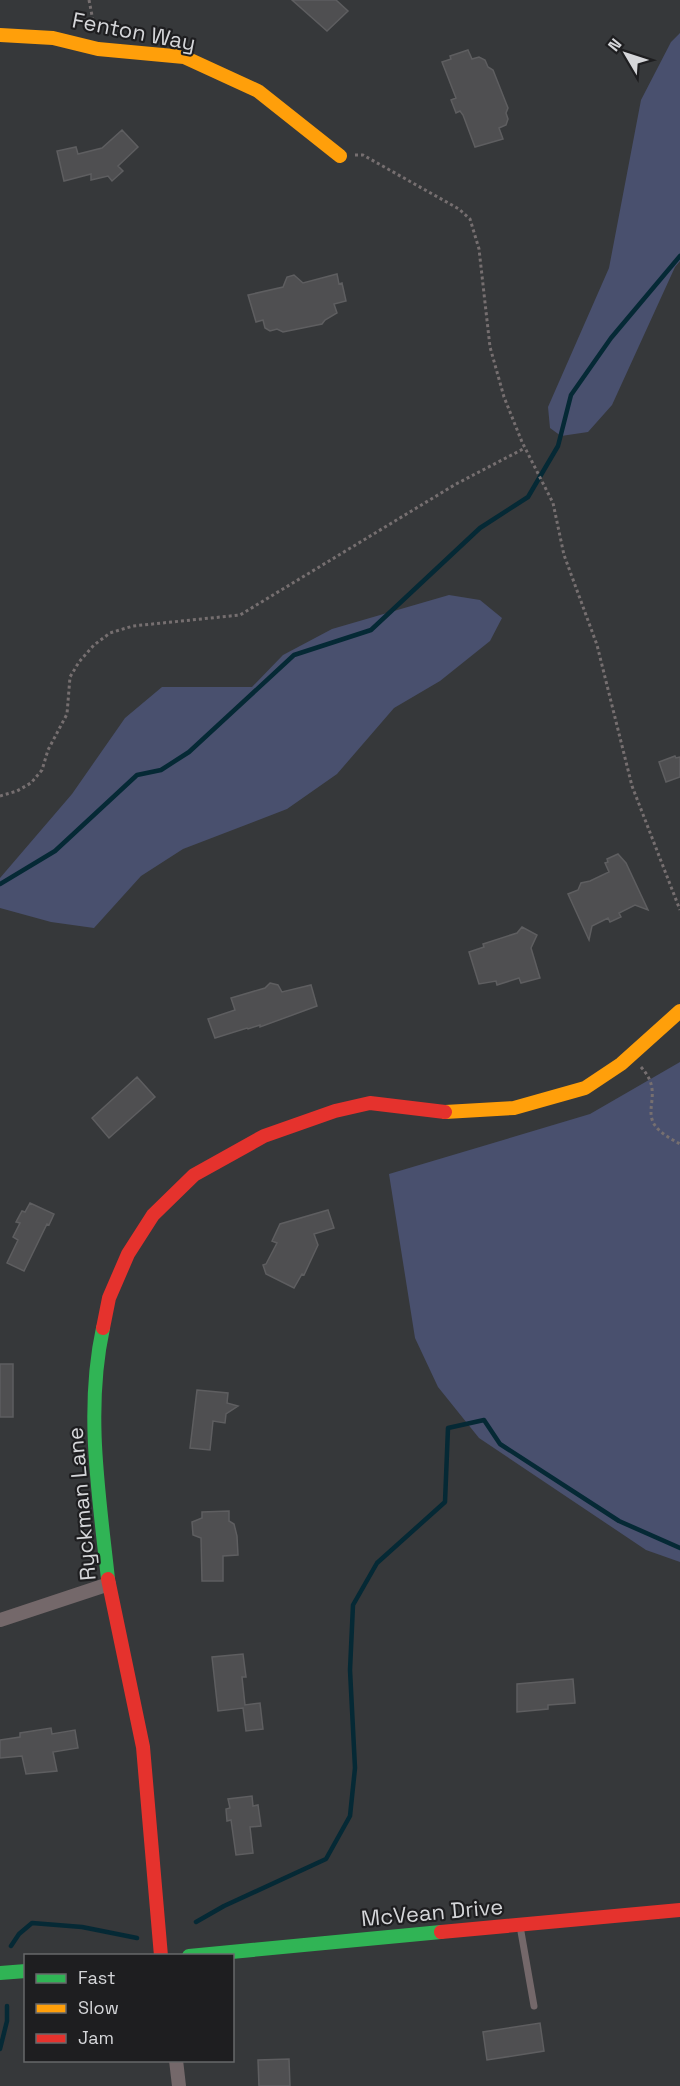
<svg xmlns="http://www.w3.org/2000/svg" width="680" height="2086" font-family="'Space Grotesk',sans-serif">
<rect width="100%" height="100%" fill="#36383a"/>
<!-- green -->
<path fill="#49506e" d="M680 33V261L675 267 612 405 588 432 561 436 550 428 548 407 609 268 641 100 671 42Z
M449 595 480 600 502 618 490 641 440 681 394 708 337 774 287 809 183 849 141 876 94 928 51 922 0 908V878L72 794 125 718 162 687H252L283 655 332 629Z
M680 1062V1562L646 1550 479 1438 438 1387 415 1338 389 1174 590 1114Z"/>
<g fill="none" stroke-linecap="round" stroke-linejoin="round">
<!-- stream -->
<path stroke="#052935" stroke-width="4.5" d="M0 884 55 851 137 775 161 770 189 752 294 655 371 630 480 528 528 497 558 446 571 395 611 338 680 256
M196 1922 224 1906 326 1859 350 1816 355 1768 350 1670 353 1605 377 1563 445 1502 448 1428 484 1420 500 1444 619 1521 680 1548
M11 1946 19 1934 32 1923 82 1927 137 1938
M0 2049 7 2021V2006"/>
</g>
<!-- building -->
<path fill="#4f4f51" stroke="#5e5e60" stroke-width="1.5" d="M292 0H336L348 11 327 31Z
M468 50 472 59 479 57 485 60 488 67 493 70 508 108 506 113 508 119 506 125 499 128 503 139 475 147 463 115 460 111 456 113 451 100 456 98 442 62 451 59 450 56Z
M122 130 138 147 118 166 123 171 112 181 108 176 91 180V174L64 181 57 151 76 147 78 154 102 148Z
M337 274 339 284 342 283 346 301 334 304 337 313 325 320 322 324 283 332 277 329 270 331 265 328 263 320 256 322 248 295 283 287 287 277 294 275 303 283Z
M675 756 676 758 680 757V777L666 782 659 762Z
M618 854 626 863 648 910 635 905 619 913 621 917 610 922 608 918 592 926 589 940 568 894 578 890 581 883 590 881 609 872 605 863 608 862 607 859Z
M522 927 537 935 531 948 540 978 521 983 519 978 497 985 496 981 479 984 469 952 484 947 483 944 517 933Z
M270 983 278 985 282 992 311 985 317 1006 260 1027V1025L248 1029 247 1028 215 1038 208 1019 235 1010 231 998 265 988Z
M137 1077 155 1097 109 1138 92 1118Z
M30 1203 54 1214 49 1225 47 1224 24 1271 7 1263 18 1240 13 1237 20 1223 16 1222 22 1211 25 1212Z
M328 1210 334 1228 314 1234 318 1245 304 1275 302 1274 294 1288 266 1274 263 1265 266 1264 277 1243 272 1241 280 1224Z
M0 1364H13V1417H0Z
M197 1390 228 1393 227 1403 238 1406 226 1414 225 1423 213 1421 210 1450 190 1448Z
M229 1511V1521L234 1524 237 1536 238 1555 223 1556V1581H202L201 1538 193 1535 192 1522 202 1518V1512Z
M243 1654 246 1677H242L245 1705 260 1703 263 1729 246 1731 243 1708 218 1711 212 1657Z
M573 1679 575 1703 548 1705V1709L517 1712V1684Z
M51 1728 52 1734 75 1730 78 1748 53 1752 57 1771 26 1774 22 1756 0 1758V1740L20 1737V1733Z
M252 1796 253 1806 258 1805 261 1826 250 1827 253 1853 236 1855 231 1820 227 1821 226 1809 230 1808 228 1799Z
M540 2023 544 2051 487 2060 483 2032Z
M289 2059 290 2086H259L258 2060Z"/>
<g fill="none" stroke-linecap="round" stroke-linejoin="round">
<!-- path -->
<path stroke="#766f70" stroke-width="3" stroke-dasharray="3 3" stroke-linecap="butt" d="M89 0 95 31
M355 155H363L459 209 470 219 479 249 490 347 504 397 522 442 553 503 564 555 597 645 632 786 680 910
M0 796 17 791 31 783 42 770 48 750 67 714 70 677 79 662 94 645 110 633 133 626 240 615 456 484 525 448
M641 1067C647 1074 651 1080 652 1089 654 1104 645 1117 659 1130 665 1136 673 1140 680 1144"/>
<!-- lane -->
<path stroke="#74686a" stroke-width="7" d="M520 1926 534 2006"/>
<!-- street -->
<path stroke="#74686a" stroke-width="14" d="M0 1620 109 1584
M176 2060 179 2086"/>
<!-- fast -->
<path stroke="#30b455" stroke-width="14" d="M103 1328C85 1411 99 1495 108 1579
M189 1956 441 1932
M0 1973 26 1971"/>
<!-- slow -->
<path stroke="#ff9f0a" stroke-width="14" d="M0 35 53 38 98 49 184 57 258 91 340 156
M445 1112 514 1108 585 1088 621 1064 680 1011"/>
<!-- jam -->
<path stroke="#e5322d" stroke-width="14" d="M103 1328 109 1298 128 1254 153 1215 194 1175 264 1136 335 1111 370 1103 445 1112
M108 1579 143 1747 161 1956
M441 1932 680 1910"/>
</g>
<g text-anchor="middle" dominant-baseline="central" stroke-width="4.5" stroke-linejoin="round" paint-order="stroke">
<!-- street labels -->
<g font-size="22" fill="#d5d6d9" stroke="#1e1e20">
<text transform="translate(134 31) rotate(11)">Fenton Way</text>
<text transform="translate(81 1504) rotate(-95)">Ryckman Lane</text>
<text transform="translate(432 1912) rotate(-5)">McVean Drive</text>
</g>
</g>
<!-- legend -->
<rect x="24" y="1954" width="210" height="108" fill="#1e1e20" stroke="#67686a" stroke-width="1.5"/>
<rect x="36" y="1974" width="30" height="9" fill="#30b455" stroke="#67686a" stroke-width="1.5"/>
<text x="78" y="1984" font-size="18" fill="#d5d6d9">Fast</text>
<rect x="36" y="2004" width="30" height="9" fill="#ff9f0a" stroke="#67686a" stroke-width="1.5"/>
<text x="78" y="2014" font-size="18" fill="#d5d6d9">Slow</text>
<rect x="36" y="2034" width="30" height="9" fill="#e5322d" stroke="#67686a" stroke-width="1.5"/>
<text x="78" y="2044" font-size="18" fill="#d5d6d9">Jam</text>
<!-- north arrow -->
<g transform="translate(626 54) rotate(309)" stroke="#1e1e20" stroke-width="4.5" paint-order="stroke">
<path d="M0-4.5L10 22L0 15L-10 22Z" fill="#d5d6d9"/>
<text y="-9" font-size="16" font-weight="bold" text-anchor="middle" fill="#d5d6d9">N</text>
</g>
</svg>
